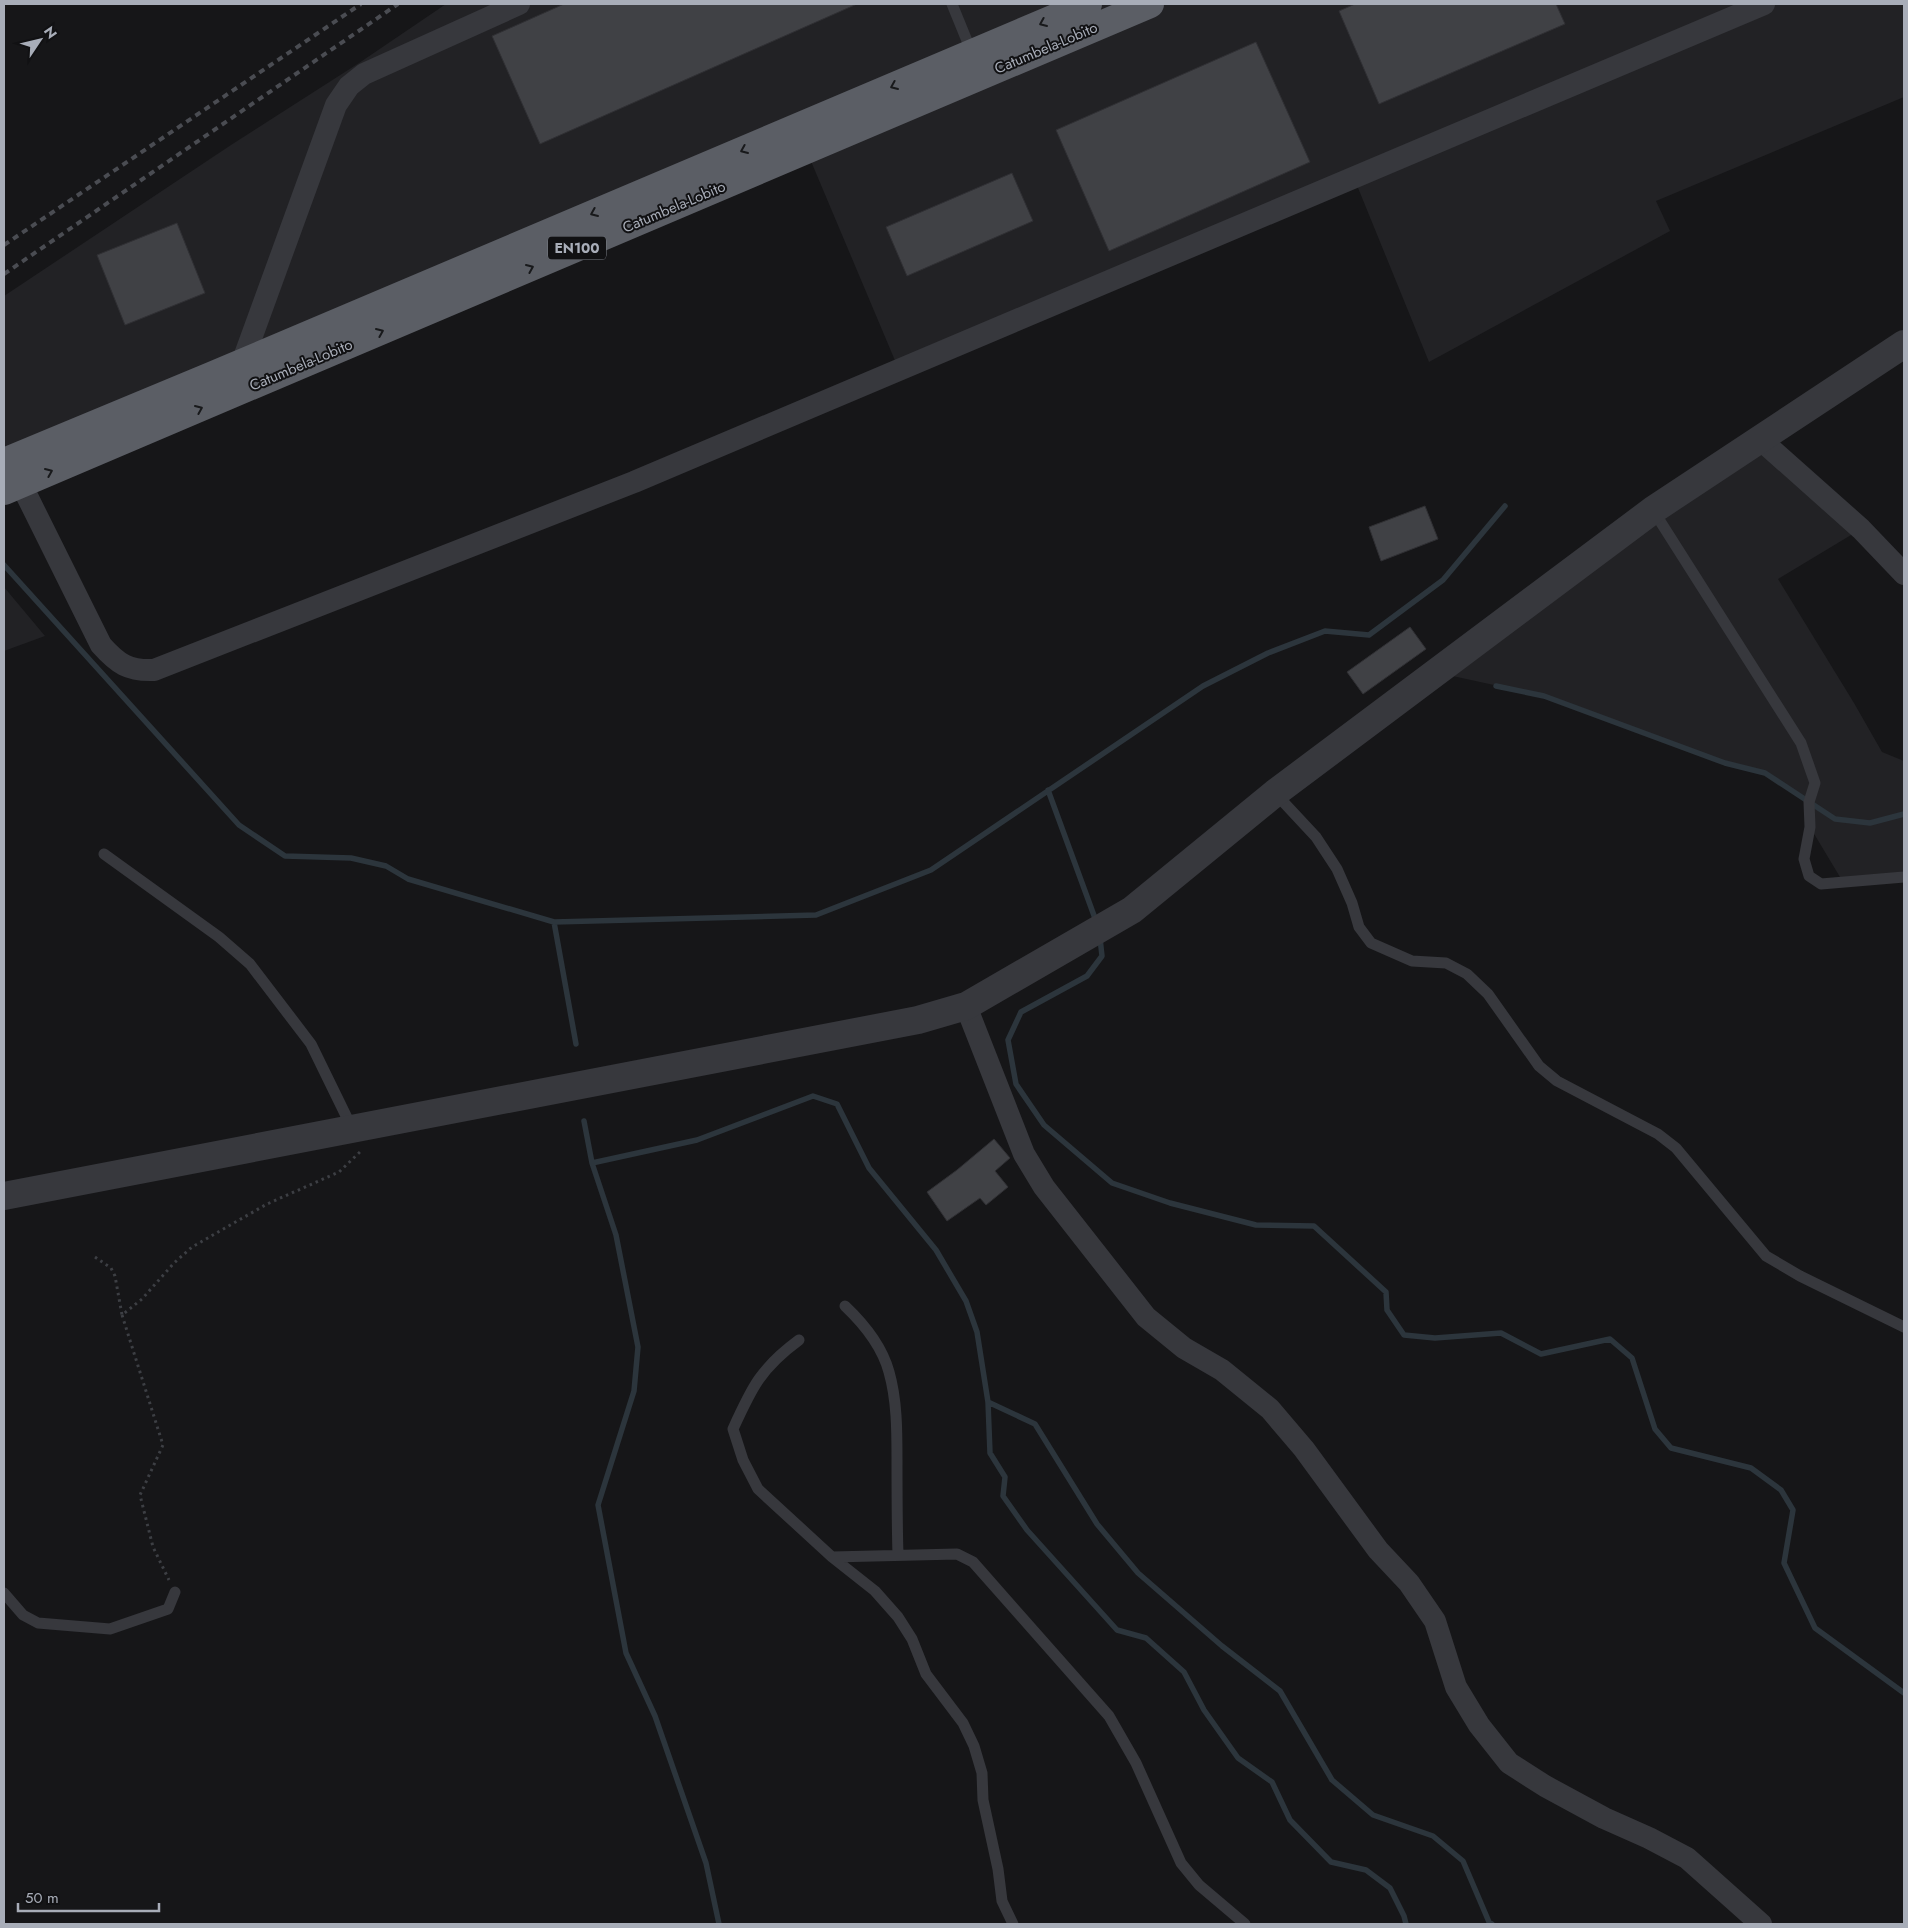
<svg xmlns="http://www.w3.org/2000/svg" width="1908" height="1928" font-family="Jost,sans-serif">
<rect width="100%" height="100%" fill="#161618"/>
<!-- built -->
<path fill="#222225" d="M446 4H1904V97L1656 201 1670 231 1429 362 1354 178 899 370 797 128 4 462V296L231 145 359 63Z
M1761 440 1861 529 1778 579 1854 703 1882 752 1904 761V877L1843 882 1810 827 1809 801 1766 773 1725 763 1544 696 1448 675Z
M4 587 45 636 4 651Z"/>
<g fill="none" stroke-linecap="round" stroke-linejoin="round">
<!-- stream -->
<path stroke="#2c353c" stroke-width="5.5" d="M4 565 239 825 285 856 351 858 386 866 408 879 554 922 816 915 931 870 1203 686 1268 653 1325 631 1369 635 1443 580 1505 506
M1496 686 1544 696 1725 763 1765 773 1835 819 1870 823 1904 814
M1048 790 1096 921
M554 922 576 1044
M1100 938 1102 956 1087 976 1021 1012 1008 1040 1016 1084 1044 1125 1112 1183 1170 1203 1256 1225 1314 1226 1386 1292 1387 1310 1404 1335 1435 1338 1501 1333 1541 1354 1610 1339 1632 1358 1655 1429 1671 1448 1751 1468 1781 1490 1793 1510 1784 1563 1815 1628 1904 1693
M584 1121 592 1163 616 1235 638 1347 634 1391 598 1505 626 1653 655 1716 706 1863 719 1924
M592 1163 697 1140 813 1096 837 1104 869 1168 936 1250 966 1301 977 1332 988 1402 990 1453 1005 1477 1003 1496 1027 1530 1117 1630 1146 1638 1184 1672 1204 1710 1238 1758 1272 1782 1290 1820 1331 1862 1366 1870 1390 1888 1404 1916 1406 1924
M988 1402 1035 1424 1097 1524 1138 1573 1222 1646 1280 1691 1332 1780 1373 1815 1433 1836 1463 1861 1489 1922 1492 1924"/>
</g>
<!-- building -->
<path fill="#404145" stroke="#303034" d="M564 4H857L540 144 492 36Z
M1355 4H1556L1565 24 1379 104 1339 11Z
M1256 42 1310 162 1109 251 1056 130Z
M1012 173 1033 221 907 276 886 227Z
M177 223 205 293 125 325 97 255Z
M1425 506 1438 539 1381 561 1369 527Z
M1410 627 1426 649 1363 694 1347 672Z
M994 1139 1010 1158 995 1171 1008 1187 986 1205 980 1198 947 1221 927 1192 957 1170Z"/>
<g fill="none" stroke-linecap="round" stroke-linejoin="round">
<!-- path -->
<path stroke="#3d3f44" stroke-width="3" stroke-dasharray="2.5 4" stroke-linecap="butt" d="M95 1257 111 1268 115 1276 122 1315 142 1299 174 1263 192 1247 267 1204 339 1172 361 1151
M122 1315 163 1445 140 1495 153 1547 169 1580"/>
<!-- service -->
<path stroke="#37383d" stroke-width="11" d="M952 4 972 53
M1653 510 1801 743 1815 783 1809 802 1810 827 1804 859 1809 876 1821 884 1904 877
M1275 793 1316 837 1337 869 1352 903 1359 927 1371 943 1412 961 1446 963 1467 974 1488 994 1539 1066 1557 1081 1658 1134 1676 1148 1766 1256 1800 1276 1904 1327
M104 854 219 937 250 964 311 1044 352 1128
M845 1306C864 1324 882 1346 889 1372 897 1400 897 1431 897 1460 897 1491 897 1523 898 1555
M799 1340C761 1368 752 1387 733 1429L743 1460 758 1489 832 1557 875 1591 898 1617 912 1639 926 1674 963 1723 974 1746 982 1773 983 1800 998 1869 1002 1901 1013 1924
M832 1557 957 1554 973 1562 1109 1716 1136 1763 1181 1863 1199 1885 1245 1924
M4 1593 23 1615 38 1623 110 1629 168 1609 175 1592"/>
<!-- minor -->
<path stroke="#37383d" stroke-width="22" d="M242 363 336 105 349 86 364 74 519 4
M1761 440 1861 529 1904 574
M21 484 101 645C118 664 128 671 154 670L634 482 1764 4
M966 1006 1024 1154 1044 1187 1146 1317 1184 1348 1222 1370 1270 1409 1304 1449 1378 1550 1409 1583 1435 1621 1456 1687 1479 1725 1509 1763 1545 1786 1604 1818 1649 1838 1687 1858 1761 1924"/>
<!-- tertiary -->
<path stroke="#37383d" stroke-width="28" d="M4 1196 918 1020 966 1006 1132 910 1275 793 1653 510 1904 344"/>
<!-- trunk -->
<path stroke="#5b5e65" stroke-width="28" d="M4 462 211 376 1088 4
M4 491 1150 4"/>
<!-- rail -->
<path stroke="#4a4c52" stroke-width="4" stroke-dasharray="6 5" stroke-linecap="butt" d="M4 245 361 4
M4 274 398 4"/>
</g>
<!-- one-way arrows -->
<defs><path id="oneway-chevron" d="M-2-3.5L2.5 0L-2 3.5" fill="none" stroke-width="1.6" stroke-linecap="round" stroke-linejoin="round" transform="scale(1.25)"/></defs>
<g stroke="#18191b">
<use href="#oneway-chevron" transform="translate(1043 23) rotate(157)"/>
<use href="#oneway-chevron" transform="translate(894 86) rotate(157)"/>
<use href="#oneway-chevron" transform="translate(744 150) rotate(157)"/>
<use href="#oneway-chevron" transform="translate(594 213) rotate(157)"/>
<use href="#oneway-chevron" transform="translate(530 268) rotate(-23)"/>
<use href="#oneway-chevron" transform="translate(380 332) rotate(-23)"/>
<use href="#oneway-chevron" transform="translate(199 409) rotate(-23)"/>
<use href="#oneway-chevron" transform="translate(49 472) rotate(-23)"/>
</g>
<g text-anchor="middle" dominant-baseline="central" stroke-width="4" stroke-linejoin="round" paint-order="stroke">
<!-- shield labels -->
<rect fill="#111113" stroke="#7b7e86" stroke-width="1" x="548" y="236.5" width="58" height="23" rx="4"/>
<g font-size="14" font-weight="bold" fill="#a8adb8">
<text x="577" y="248">EN100</text>
</g>
<!-- street labels -->
<g font-size="15" fill="#a8adb8" stroke="#111113">
<text transform="translate(1046 48) rotate(-23)">Catumbela-Lobito</text>
<text transform="translate(674 207) rotate(-23)">Catumbela-Lobito</text>
<text transform="translate(301 365) rotate(-23)">Catumbela-Lobito</text>
</g>
</g>
<!-- border -->
<rect width="1908" height="1928" fill="none" stroke="#a8adb8" stroke-width="10"/>
<!-- north arrow -->
<g transform="translate(40 40) rotate(55)" stroke="#111113" stroke-width="4" paint-order="stroke">
<path d="M0-4L9 19L0 12L-9 19Z" fill="#a8adb8"/>
<text y="-8" font-size="14" font-weight="bold" text-anchor="middle" fill="#a8adb8">N</text>
</g>
<!-- scale -->
<path d="M18 1903v8h141v-8" fill="none" stroke="#a8adb8" stroke-width="2.5"/>
<text x="25" y="1903" font-size="15" fill="#a8adb8" stroke="#111113" stroke-width="4" paint-order="stroke">50 m</text>
</svg>
